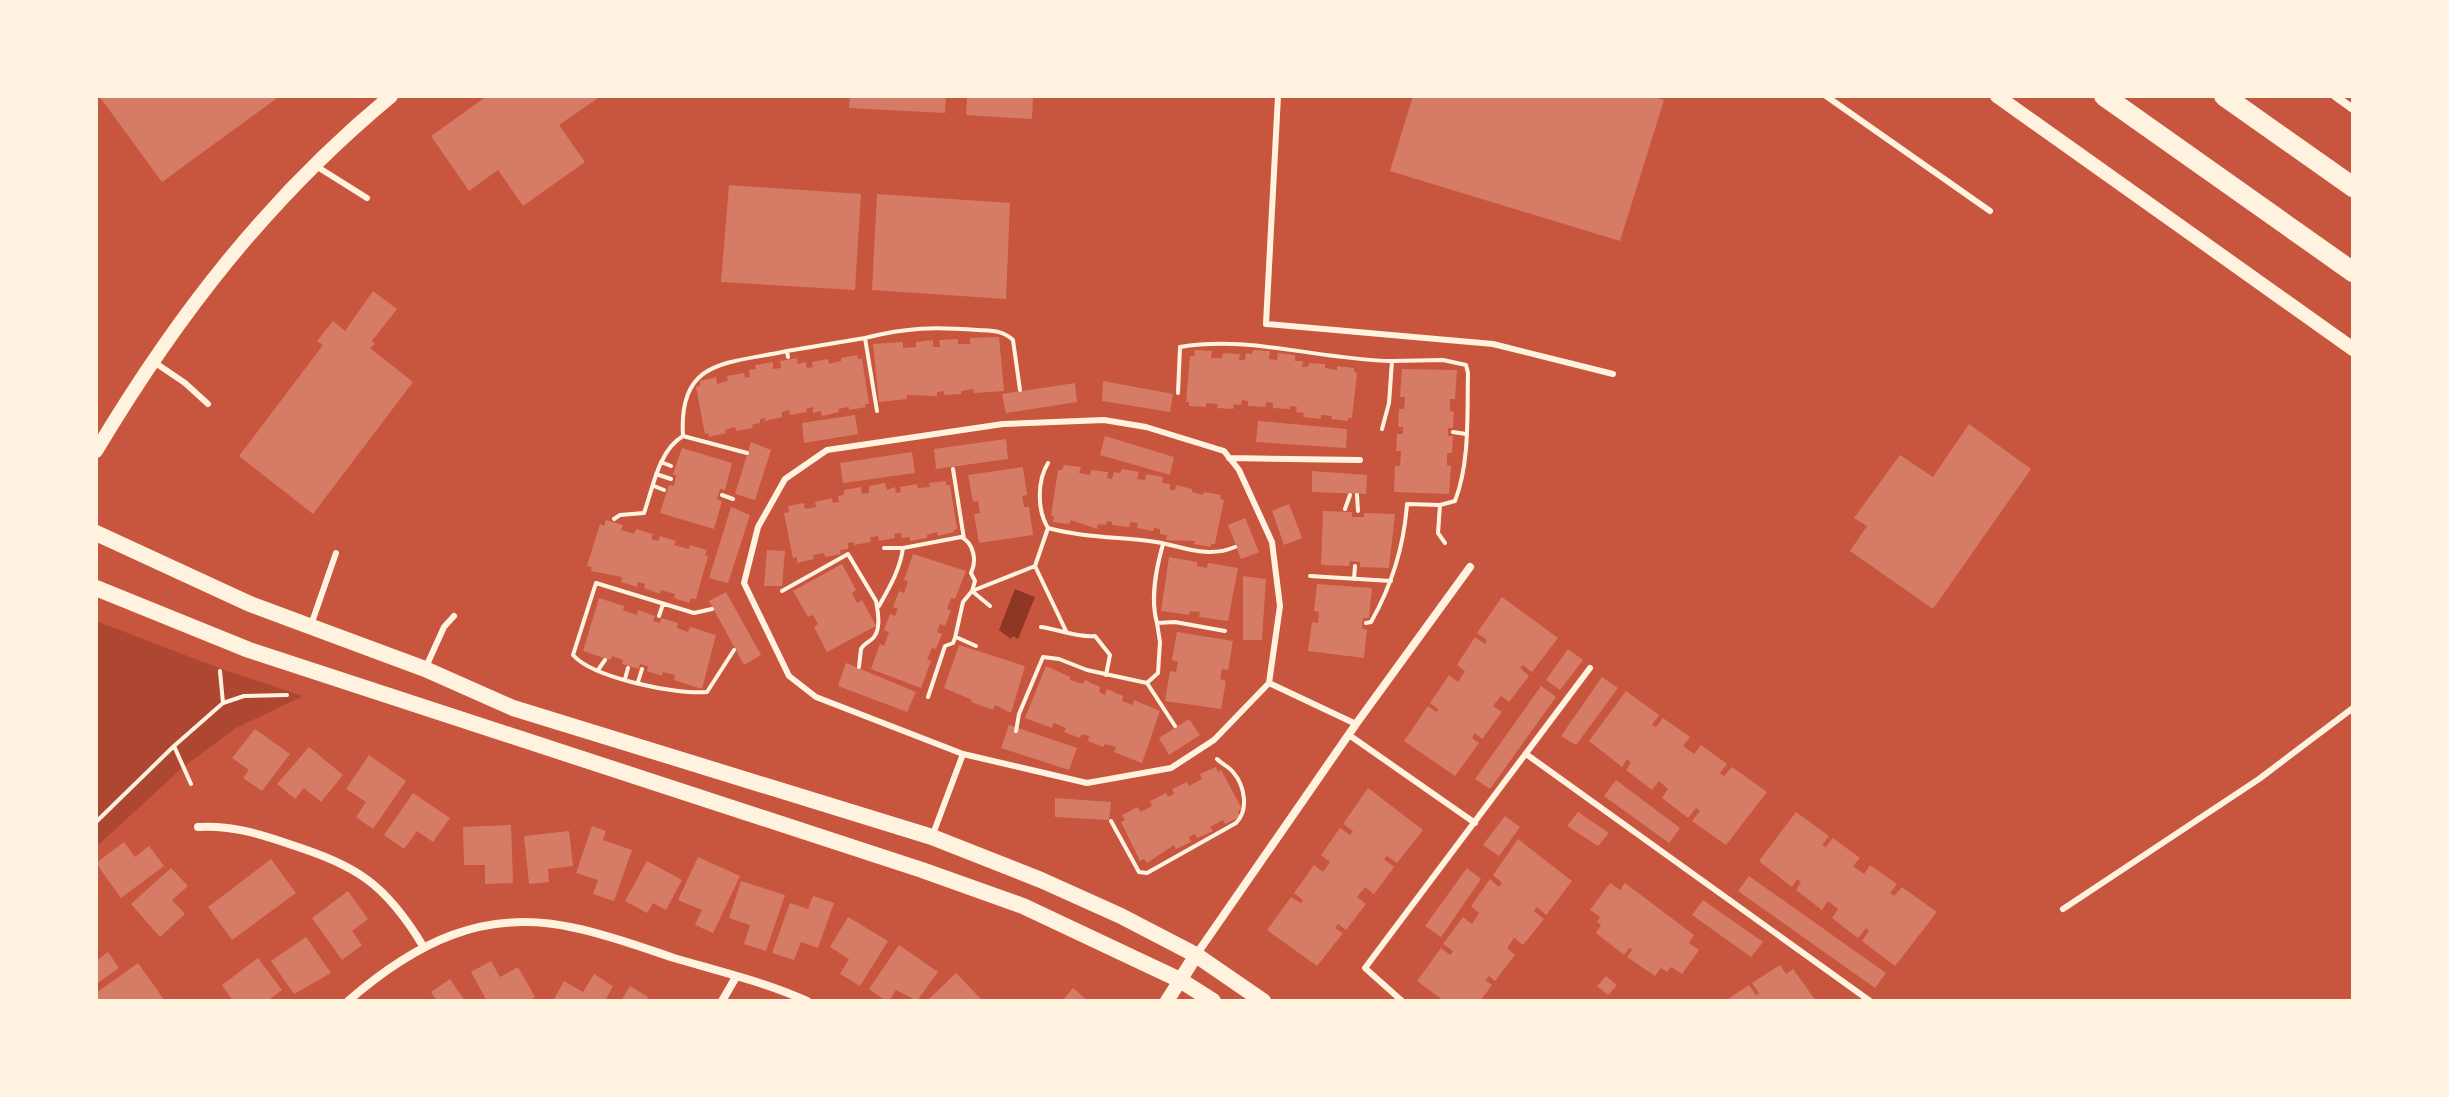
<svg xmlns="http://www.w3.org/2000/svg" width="2449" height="1097" font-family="Barlow,sans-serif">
<rect width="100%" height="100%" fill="#c8553d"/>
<!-- green -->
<path fill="#ae4732" d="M96 621 224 670 303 696 236 728 182 768 96 847Z"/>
<!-- water -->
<path fill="#8f3625" d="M1015 589 1035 597 1018 639 1013 636 1011 639 999 630Z"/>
<!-- building -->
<path fill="#d67c66" d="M99 96H280L162 182Z
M487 96H601L559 125 585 162 523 206 498 170 469 191 431 136Z
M850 96H946L945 113 849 108Z
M967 96H1033L1032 119 966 115Z
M1413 96H1652L1664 100 1620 241 1390 171Z
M729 185 861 194 855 290 721 282Z
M877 194 1010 203 1006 299 872 290Z
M373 291 397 309 372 341 375 344 370 348 413 382 313 514 239 456 323 345 317 341 333 321 345 331Z
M999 337 1004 391 974 393 973 389 962 391 961 394 944 395V391L937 392V396L907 395V399L879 402 873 344 903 342V348L916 347V342L933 340V347H940L939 340 958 339V344H970V338Z
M1195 350 1212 351 1211 358H1222L1223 353 1240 354 1239 360H1245L1246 353 1252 354 1253 350 1270 351 1269 359 1277 360 1278 353 1295 355V361H1303L1302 367H1308L1309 363 1325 364V368L1337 370V366L1354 368V372L1357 373 1352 418H1348V421L1331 419 1332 416 1321 415V419L1303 417 1304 413 1296 412 1297 407 1290 406V409L1273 408V403L1266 402 1265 407 1248 406V401L1242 400 1241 405 1234 404 1233 409 1217 408 1218 404 1206 403V407L1189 406V402H1186L1190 356H1194Z
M857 355 858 359H862L869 404H865L866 407 849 410V407L838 409 839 412 822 416 821 411 813 413V407L806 409 807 412 790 415 789 410 782 412V417L765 421V418L760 419V423L752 425 753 428 736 431 735 427 725 430 726 433 709 437 708 433 705 434 696 387 700 386V381L716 377 717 384 728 381 727 376 744 373 745 378 750 377 749 370 756 369 755 365 773 362V369L781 368 780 361 797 358 798 364 806 362 807 368 813 367 812 362 828 359 829 364 841 361V358Z
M1402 369 1457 370 1455 399H1450V411L1454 412 1453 428H1448V436H1453L1452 453H1447V465L1451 466 1449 494 1394 492 1395 466H1400L1401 451H1396L1397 434H1403V427H1398L1399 409H1404L1405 397H1400Z
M1103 381 1173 394 1170 412 1102 401Z
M1075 383 1077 402 1006 413 1002 394Z
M855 415 858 434 804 443 802 423Z
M1258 421 1347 429 1346 448 1256 442Z
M1969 424 2031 469 1933 609 1850 551 1867 526 1854 518 1900 455 1933 477Z
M1105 436 1174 457 1170 475 1100 455Z
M1006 439 1008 459 936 469 934 449Z
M751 442 771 450 755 500 735 494Z
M682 448 732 463 725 490 720 489 717 499 722 501 714 529 660 513 669 485 674 486 676 476 673 474Z
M912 452 915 473 843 483 840 463Z
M1064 465 1081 467 1079 473 1090 475 1091 470 1108 472 1107 478 1112 479 1114 472 1120 473 1122 469 1139 472 1137 479 1145 480 1146 474 1163 477 1162 483 1170 484V490H1175L1176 485 1192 489V492L1203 495 1204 492 1221 495 1220 499 1224 500 1215 544H1211V547L1194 544 1195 541 1166 540 1167 535 1160 534V529L1154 528 1153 531 1137 528 1138 523 1130 522 1129 527 1112 525V522L1107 521 1106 525 1098 524 1097 529 1071 520 1069 524 1053 522 1054 517 1051 516 1058 470H1062Z
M1023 467 1027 495 1022 496 1024 507H1029L1033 535 979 543 974 514 980 513 978 501 973 502 968 475Z
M1312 471 1367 475 1366 494 1312 492Z
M946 481V485H950L957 529 954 530V532L938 536 937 532 927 535V538L910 541V537L902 538 901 533 894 534 895 538 879 541 878 536 870 537 871 542 854 545V542L848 543V549L840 550 841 554 825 557 824 553 813 555 814 559 797 563V557L793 558 784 513 789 512 788 506 804 503 805 509 816 507 815 502 832 498 833 503 839 502 838 496 844 495V490L861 487 862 494 869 493V486L885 483 887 490 895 487 896 493 901 492 900 487 917 484 918 488 930 487 929 483Z
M1289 504 1302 538 1284 545 1272 511Z
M731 507 750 515 728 583 709 578Z
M1323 511 1352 512V517H1364V513L1395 514 1389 568 1360 567V562L1350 561 1349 566 1321 565Z
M1245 518 1259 552 1241 559 1228 525Z
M606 520 623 525 621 530 634 534 636 529 653 534 651 539 658 541 660 536 676 541 674 545 689 549 690 545 707 550 705 555 708 556 696 599 691 598 689 603 674 598 675 594 661 590 660 594 644 588 645 584 638 582 637 587 621 582 622 577 591 571 592 567 587 566 600 524 604 526Z
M767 550 785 551 782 586H764Z
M913 554 966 571 955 599 951 598 947 609 951 610 945 626 940 624 937 632 942 634 936 649 932 648 927 659 931 661 921 688 871 669 880 644 884 646 889 632 884 630 890 614 895 616 898 609 893 607 899 591 904 593 908 581 904 580Z
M1169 557 1197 562V566L1207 568 1208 563 1238 568 1228 621 1199 617 1200 612 1190 611 1189 615 1161 611Z
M842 564 856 590 852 593 857 603 862 600 876 626 827 652 814 627 818 624 813 615 808 617 793 591Z
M1243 576 1266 579 1262 640H1243Z
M1317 584 1372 588 1369 618H1363L1362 628 1367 630 1364 658 1308 651 1312 622 1318 623 1319 612 1314 611Z
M726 592 761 655 744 665 709 601Z
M1502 597 1558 638 1532 672 1523 665 1520 668 1529 676 1509 702 1501 696 1493 706 1502 712 1482 739 1475 733 1472 738 1479 743 1455 776 1404 741 1428 706 1436 712 1439 710 1430 703 1449 675 1458 682 1465 671 1457 665 1475 637 1485 644 1487 640 1477 633Z
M599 598 624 606 623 610 637 615 638 610 655 616 653 621 660 623 661 618 678 623 677 628 688 632 690 627 716 635 702 689 674 680 675 675 663 672 662 676 647 671 648 666 640 664 639 669 622 664 623 660 612 656 610 660 583 651Z
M1177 632 1233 641 1228 670 1222 669 1220 679 1226 681 1221 709 1165 701 1170 671 1176 672 1178 662 1172 660Z
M959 645 1025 666 1011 713 995 705 993 710 971 702 972 700 944 688Z
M1568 649 1583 660 1560 690 1546 680Z
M846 663 916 692 907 712 838 686Z
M1046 666 1070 677V680L1083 684 1085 680 1100 687 1099 692 1105 695 1107 689 1123 696 1122 701 1133 705 1134 700 1160 711 1142 763 1114 752 1116 747 1105 744 1103 747 1088 741 1089 736 1082 734 1080 738 1064 732 1066 728 1054 723 1052 728 1025 718Z
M1602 677 1618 688 1576 745 1561 736Z
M1541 686 1556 697 1490 789 1475 779Z
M1626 691 1659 715 1652 725 1656 727 1663 718 1690 737 1683 746 1694 754 1701 745 1727 764 1720 773 1724 776 1732 767 1767 792 1726 845 1692 821 1700 811 1696 808 1688 818 1662 798 1668 789 1659 781 1652 790 1626 770 1631 762 1627 759 1622 767 1589 741Z
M1189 719 1200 735 1169 755 1159 738Z
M1009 725 1077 748 1069 770 1001 748Z
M255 729 290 754 262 791 243 778 249 770 232 758Z
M309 747 343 775 321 802 304 788 295 799 277 784Z
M369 755 406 781 373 829 356 817 366 802 346 789Z
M1216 767 1218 772 1221 770 1242 809 1238 811 1240 817 1225 824 1223 820 1210 827 1213 831 1197 838 1195 834 1189 837 1191 842 1176 849 1174 845 1147 863 1144 859 1140 861 1121 822 1125 820 1122 815 1138 807 1140 812 1152 806 1150 801 1166 793 1168 797 1174 794 1172 789 1187 782 1189 786 1202 779 1200 774Z
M1616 780 1680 828 1669 843 1604 796Z
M1368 788 1423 830 1397 863 1387 856 1384 859 1394 867 1374 894 1365 887 1357 897 1366 904 1346 930 1338 924 1335 928 1343 933 1317 966 1267 930 1291 897 1301 903 1303 900 1294 893 1314 865 1323 872 1330 862 1321 855 1340 828 1350 835 1353 831 1343 824Z
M413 793 450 818 433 842 417 831 404 849 384 835Z
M1055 798 1111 802 1109 820 1055 817Z
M1578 812 1609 833 1598 846 1567 826Z
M1796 812 1829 836 1822 845 1826 847 1833 838 1860 858 1853 866 1864 874 1870 865 1897 884 1890 893 1894 896 1902 887 1937 912 1895 966 1862 941 1869 931 1866 928 1858 938 1832 918 1838 909 1828 901 1822 910 1796 890 1801 882 1797 879 1792 887 1759 861Z
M1505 816 1520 827 1499 856 1483 845Z
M511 825 513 883 485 884V865H464L463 827Z
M592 826 606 831 603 840 632 850 614 901 593 894 598 880 576 873Z
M569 831 573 866 548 869 549 882 529 884 524 836Z
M1518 839 1572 881 1546 915 1537 907 1534 911 1544 919 1523 945 1514 938 1507 948 1515 955 1495 981 1489 976 1485 980 1492 985 1480 1001H1444L1417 981 1441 948 1450 955 1453 951 1443 944 1463 917 1472 924 1479 913 1471 906 1490 879 1499 887 1502 883 1493 875Z
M124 842 135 857 149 846 164 866 121 898 96 863Z
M698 857 740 876 713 933 695 925 702 910 678 900Z
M271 859 296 893 232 940 208 907Z
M647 861 682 880 666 910 653 903 647 913 625 901Z
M171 868 188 886 172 900 185 914 160 937 131 904Z
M1467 868 1481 879 1441 937 1425 926Z
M1749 876 1886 973 1875 988 1738 891Z
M741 881 785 895 766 951 744 944 750 925 729 918Z
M1610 883 1620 890 1625 883 1694 935 1689 943 1699 950 1682 974 1671 967 1667 972 1661 968 1655 976 1627 957 1632 950 1630 947 1624 955 1596 933 1601 925 1597 922 1600 917 1590 910Z
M348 891 368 919 352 931 362 945 342 960 312 918Z
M813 896 834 903 818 948 801 942 794 960 772 953 790 903 808 909Z
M1703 900 1763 942 1751 957 1692 915Z
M848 917 888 941 860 986 840 974 849 959 830 947Z
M306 937 331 973 294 994 271 961Z
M899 945 938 972 917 1001 896 990 889 1001H886L869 989Z
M108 952 119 968 96 984V961Z
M258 958 282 990 267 1001H233L222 985Z
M491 961 500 977 518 967 535 997 528 1001H487L471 972Z
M138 963 165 1001H96V993Z
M1780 965 1786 974 1793 969 1816 1001H1725L1749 985 1756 995 1759 993 1752 983Z
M956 973 983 1001H927Z
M594 974 613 986 605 1001H553L564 981 583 992Z
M1606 976 1617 985 1608 995 1597 986Z
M450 979 465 1001H437L431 992Z
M630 986 648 997 646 1001H621Z
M1073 988 1088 1001H1062Z"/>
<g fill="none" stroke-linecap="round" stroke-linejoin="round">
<!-- path -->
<path stroke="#fff3e0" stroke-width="4" d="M788 357 787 351 865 338
M1392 361 1443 360 1466 365 1468 373C1467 415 1470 462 1455 501L1440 505
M1178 393 1180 347C1250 335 1321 360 1392 361L1389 403 1382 429
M877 411 865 338C908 327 934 327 978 330 992 331 1002 330 1013 340L1020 390
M1453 432 1466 434
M747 453 683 436C678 358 728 364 787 351
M661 462 671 466
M1048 463C1037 481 1037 510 1048 528 1081 537 1115 537 1149 541 1179 544 1204 560 1235 547
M953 469 964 539
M656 474 671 479
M654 486 664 490
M722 495 733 499
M1357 495 1358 511
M1345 509 1350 495
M614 519 620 515 644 513C653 488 658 451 683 436
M1048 528 1035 566 1066 631
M903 548 961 537C974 543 977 561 971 573L975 581 972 591 963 602 955 638 953 643 945 646 928 697
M1310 576 1391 581
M1354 579 1355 566
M782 591 848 554 876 601C878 612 882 632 871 640 867 643 863 645 861 649L859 667
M879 606C889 588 900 570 903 548H884
M990 606 972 591 1035 566
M712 609 694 613 596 583 573 655C593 678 677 695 707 692L734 650
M659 616 663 604
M1157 623C1150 598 1156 569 1163 544
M1366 623 1371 622C1392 585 1404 546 1407 504L1440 505 1438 533 1445 543
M1041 627C1058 629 1077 638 1095 636L1110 655 1106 675
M956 637 976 646
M598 670 605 660
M220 671 223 703 244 696 287 695
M625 679 628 668
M638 682 642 669
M1147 683 1158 673 1160 642 1157 623 1175 622 1225 631
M1016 731 1019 714 1043 657 1059 659 1087 670 1147 683 1175 726
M191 784 174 746 223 703
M1111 821 1139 872 1147 873 1236 823C1249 810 1245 786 1233 772 1229 767 1222 764 1217 759
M96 822 174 746"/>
<!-- service -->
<path stroke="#fff3e0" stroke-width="6" d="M1278 96 1266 324 1493 344 1613 374
M1826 96 1990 211
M316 166 367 198
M154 362 185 383 208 404
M1229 458 1360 460
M311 625 336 553
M425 669 444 627 454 616
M1269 683 1356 724
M1349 735 1475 823
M1526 754 1870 1001
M933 834 963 754 1087 783 1171 768 1214 740 1269 683 1280 606 1272 542 1239 470 1224 451 1146 427 1104 420 1003 424 827 450 785 479 758 527 744 583 789 676 816 697 963 754
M2063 909 2259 779 2353 708
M1402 1001 1365 968 1590 668"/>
<!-- minor -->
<path stroke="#fff3e0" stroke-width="8" d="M2335 96 2353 109
M198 827C230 825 257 833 289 844 357 866 385 883 423 946
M1196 955 1356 724 1470 567
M348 1001C415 943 484 907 575 928 609 935 641 947 674 958 718 971 765 982 807 1001
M722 1001 736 977"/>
<!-- tertiary -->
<path stroke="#fff3e0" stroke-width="14" d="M1997 96 2353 349
M96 451C178 314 268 198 391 96
M1167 1001 1196 955"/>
<!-- secondary -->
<path stroke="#fff3e0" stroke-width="16" d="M96 533 250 604 425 669 513 708 932 837 1041 880 1121 916 1196 955 1263 1001
M96 588 249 650 922 870 1023 906 1180 980 1213 1001"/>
<!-- motorway -->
<path stroke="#fff3e0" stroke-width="20" d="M2104 96 2353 272
M2224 96 2353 187"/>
</g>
<!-- border -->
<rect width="2449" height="1097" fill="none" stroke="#fff3e0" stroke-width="196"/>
</svg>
